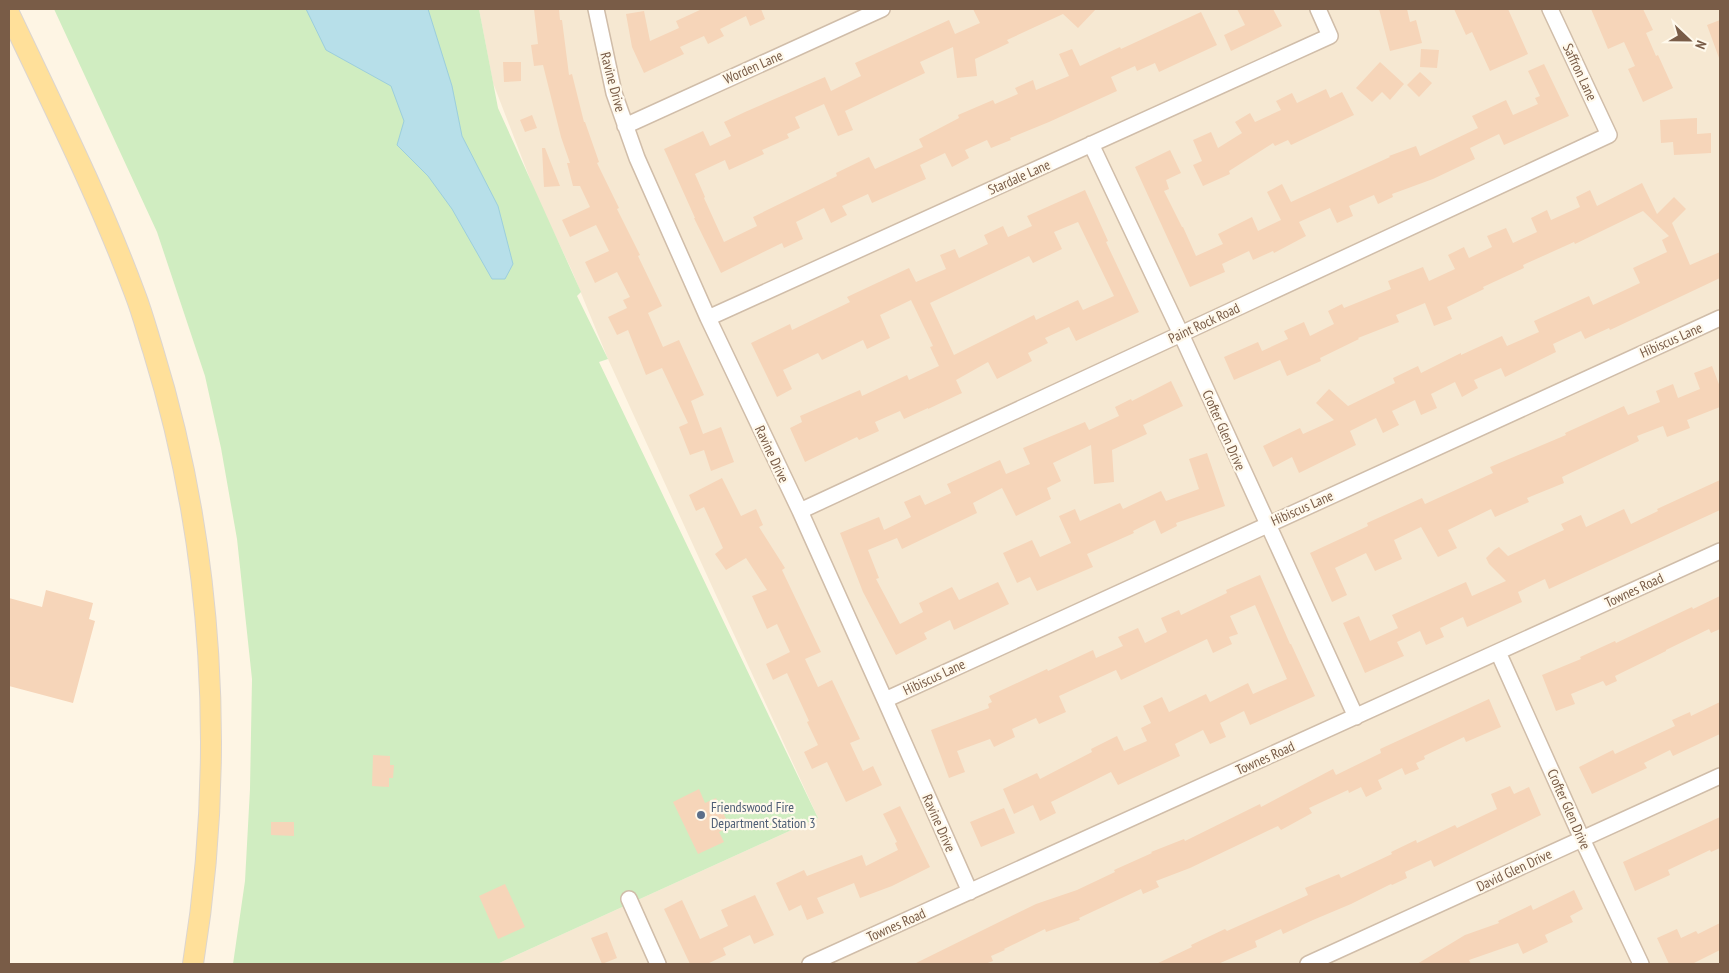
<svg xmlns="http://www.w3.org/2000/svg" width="1729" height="973" font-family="'PT Sans Narrow',sans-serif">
<rect width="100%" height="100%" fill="#fef5e4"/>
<!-- residential -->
<path fill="#f6e8d2" d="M479 9H1720V964H497L818 818 608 359 572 271 537 197 493 83Z"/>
<!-- green -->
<path fill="#d0edc1" d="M54 9H479L498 108 581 292 577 296 608 359 599 362 818 818 497 964H233L245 881 250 789 252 679 237 539 221 448 205 376 157 232Z"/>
<!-- water -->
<path fill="#b7dfe9" stroke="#9ccedc" d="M306 9H428L452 86 462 136 498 206 513 264 505 279H492L452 209 428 176 397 145 404 121 391 86 326 50Z"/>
<!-- building -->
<path fill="#f6d5b9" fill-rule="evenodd" d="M534 9H559L560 20H562L569 75 572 74 584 122H585L599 162 597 163 619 208 617 209 640 255 638 256 662 306 648 313 663 347 679 340 704 395 691 401 703 434 721 427 734 462 711 471 704 450 690 455 679 427 688 423 662 368 646 375 628 330 617 335 608 317 627 308 623 300 630 297 617 272 595 283 585 262 609 251 596 225 570 237 562 220 590 207 580 186H573L567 163H570L561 137 543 65 534 66 531 45 538 44Z
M702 9H761L765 19 750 26 746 16 720 29 724 36 708 44 704 36 680 47 684 54 644 73 632 47 626 14 644 11 650 41 679 28 676 21Z
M973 9H1096L1078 28 1063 14 1007 40 1009 43 975 59 977 76 957 78 953 47 920 62 925 73 845 111 853 130 838 136 824 104 795 117 800 128 787 134 789 138 762 150 764 154 729 170 725 160 695 174 705 197 704 198 724 242 757 226 753 217 837 176 836 173 869 157 875 169 923 147 919 139 959 118 958 115 993 100 995 104 1018 94 1015 88 1033 80 1036 90 1069 76 1059 54 1072 49 1080 66 1120 47 1121 49 1201 12 1217 45 1159 72 1155 63 1137 71 1135 66 1111 77 1117 91 1049 122 1010 138 1011 140 991 148 987 140 965 150 969 158 952 167 945 153 920 165 926 179 872 203 868 194 842 206 847 215 831 223 824 208 796 222 803 239 784 248 782 243 721 273 694 218H695L664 149 703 131 710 146 731 136 724 122 745 112 825 77 831 91 861 76 855 63 949 20 955 34 980 23Z
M1237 9H1273L1282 26 1231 51 1224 35 1245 25Z
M1379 9H1407L1410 22 1416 20 1422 43 1390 51Z
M1454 9H1508L1528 54 1490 71 1472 32 1466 35Z
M1591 9H1643L1653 30 1646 33 1656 56 1658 55 1673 88 1643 102 1628 69 1635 66 1624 42 1608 49Z
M1720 20V58H1719L1707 25Z
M1421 49 1439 50 1437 68 1420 67Z
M503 62H521V81L504 82Z
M1380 62 1404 84 1390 100 1382 92 1372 102 1356 88Z
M1544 64 1569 116 1504 145 1499 134 1470 148 1475 159 1433 179 1392 194 1393 197 1378 204 1374 195 1349 206 1353 216 1337 223 1330 208 1299 222 1306 236 1274 253 1273 251 1253 260 1249 251 1222 264 1225 272 1190 287 1135 167 1170 150 1181 173 1166 180 1169 189 1164 191 1182 227H1183L1196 256 1223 244 1218 234 1252 217 1258 231 1281 220 1267 192 1282 184 1291 202 1390 157 1389 156 1416 146 1420 156 1478 128 1472 116 1506 100 1513 115 1538 104 1535 98 1540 96 1528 71Z
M1420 72 1432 83 1419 97 1407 85Z
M1326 89 1330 98 1342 92 1354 115 1291 145 1288 140 1275 146 1273 143 1229 171 1230 174 1203 186 1193 165 1202 161 1193 140 1211 132 1218 148 1242 133 1235 122 1250 113 1255 122 1281 110 1276 101 1292 93 1297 103Z
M532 115 537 128 525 132 520 120Z
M1697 118V134L1711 133V153L1674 155 1673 142 1661 143 1660 120Z
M542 148H545L560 186 544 187Z
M1642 183 1657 214 1674 197 1686 209 1672 223 1690 265 1720 252V278L1610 330 1609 328 1585 339 1581 331 1553 344 1556 352 1505 377 1501 368 1474 380 1478 388 1462 397 1455 382 1431 394 1437 408 1421 415 1415 400 1392 411 1399 425 1383 433 1376 418 1350 431 1356 445 1299 473 1292 457 1273 467 1263 446 1300 428 1303 434 1334 420 1316 403 1329 389 1348 406 1395 383 1393 378 1418 366 1421 373 1461 353V355L1502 336 1507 346 1539 332 1534 321 1589 296 1593 305 1640 283 1633 268 1667 252 1662 240 1669 236 1643 211 1575 244 1574 242 1523 265 1524 268 1483 287 1484 289 1447 307 1452 319 1434 326 1425 303 1396 315 1399 322 1358 338 1359 339 1320 358 1321 361 1287 376 1280 360 1234 380 1224 357 1258 342 1262 351 1288 339 1284 331 1304 322 1310 336 1334 324 1328 311 1342 304 1344 308 1391 289 1388 281 1423 267 1429 281 1455 269 1448 255 1464 247 1469 258 1492 247 1487 236 1506 228 1513 243 1537 232 1531 218 1547 210 1551 220 1580 207 1576 197 1590 190 1597 206Z
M1085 190 1108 241 1106 242 1139 312 1076 341 1069 327 1045 338 1048 343 1028 353 1032 361 997 379 988 362 956 380 962 393 928 409V408L904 419 900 411 875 422 879 431 859 440 857 437 805 462 790 428 802 422 800 416 860 390 862 396 907 375 909 380 939 366 930 347 933 346 911 300 880 315 890 338 867 349 863 340 822 360 818 353 783 370 792 389 777 397 751 343 790 324 792 330 850 302 847 297 909 268 916 282 946 269 940 255 955 249 959 258 988 244 984 235 1003 226 1008 237 1032 226 1027 216ZM1078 222 1114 296 1083 310 1078 300 1036 320 1034 315 954 355 930 303 1029 256 1033 263 1062 249 1054 232Z
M1712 366 1720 387V407L1687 420 1690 428 1667 437 1663 426 1637 436 1639 441 1562 477 1564 483 1527 498 1529 502 1495 517 1491 509 1448 530 1457 548 1438 557 1421 527 1394 540 1402 559 1375 571 1366 553 1335 568 1347 595 1332 602 1310 553 1368 526 1367 523 1422 498 1425 504 1493 473 1490 467 1566 435 1565 433 1624 406 1628 415 1660 402 1656 391 1673 384 1678 398 1700 389 1694 373Z
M1171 381 1183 406 1143 425 1147 434 1112 450 1114 482 1094 484 1091 445 1053 463 1061 481 1047 488 1051 499 1016 516 1002 488 973 503 977 513 902 549 897 538 868 550 879 578 876 579 900 624 923 612 919 603 952 587 959 600 998 582 1009 604 954 630 950 620 924 633 927 639 896 655 863 592 840 533 879 517 884 530 911 517 904 502 920 495 925 505 951 493 947 484 1000 460 1006 474 1030 464 1023 448 1085 422 1089 430 1119 416 1115 407 1131 399 1132 401Z
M1207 453 1225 506 1176 523 1177 526 1161 534 1155 520 1133 531 1134 533 1087 554 1093 567 1037 591 1030 577 1017 583 1003 553 1032 540 1040 557 1071 543 1059 516 1075 509 1080 521 1120 503 1123 509 1161 491 1166 501 1199 489 1189 459Z
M722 478 741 516 756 509 763 525 759 527 785 568 782 570 821 652 805 659 818 687 832 680 860 739 850 743 863 771 873 766 882 785 846 802 827 762 812 769 804 752 818 745 807 722 809 721 787 673 773 680 766 664 790 652 777 624 767 629 752 596 767 590 746 558 726 570 715 554 723 548 704 507 696 511 689 495Z
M1720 480V510L1549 589 1545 579 1518 592 1522 602 1467 627 1463 617 1440 628 1444 637 1426 645 1420 631 1397 642 1404 656 1365 673 1343 623 1359 616 1370 641 1398 628 1392 615 1466 582 1472 596 1506 581 1489 564 1486 558 1494 550 1499 547 1508 556 1564 530 1561 524 1581 515 1586 527 1624 509 1631 524 1658 511 1657 509Z
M1260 575 1290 644H1291L1315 696 1250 725 1244 711 1220 723 1226 737 1210 744 1203 730 1175 744 1180 756 1118 785 1111 772 1051 802 1056 813 1040 821 1033 805 1014 814 1003 789 1037 773 1040 779 1092 752 1091 749 1117 736 1124 751 1147 741 1141 728 1151 723 1143 706 1162 697 1169 712 1206 694 1210 702 1248 683 1253 694 1287 679 1255 605 1230 616 1238 634 1229 637 1232 644 1213 653 1207 639 1121 680 1116 670 1059 696 1066 712 1039 724 1036 718 1012 729 1015 737 994 747 990 739 957 751 965 772 949 778 931 730 989 708 988 704 992 702 989 696 1047 669 1048 671 1093 650 1096 658 1123 646 1118 637 1138 628 1145 643 1167 632 1161 618 1179 610 1181 615 1227 593 1226 590Z
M46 590 93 603 89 619 95 621 73 703 9 686V598L42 607Z
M1720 596V629L1711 633 1709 629 1666 650V651L1615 676 1617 681 1606 686 1603 681 1571 694 1575 704 1556 711 1542 675 1581 659 1580 657 1615 641 1616 643 1692 607 1693 609Z
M1489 699 1501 727 1466 742 1464 737 1424 756 1425 759 1416 763 1419 769 1405 775 1402 768 1378 780 1382 789 1366 797 1361 787 1349 793 1348 790 1309 808 1312 813 1281 830 1278 826 1190 868 1156 881 1159 887 1143 894 1141 889 1079 918 1080 920 1046 932 1045 929 1004 949 1005 950 991 956 993 961 985 964H914L1036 904 1077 890 1115 872 1114 870 1152 853 1151 852 1184 839 1185 841 1260 804 1261 807 1333 769 1336 775 1381 753 1380 749Z
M1720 702V734L1673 756 1670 750 1644 763 1647 768 1592 794 1579 767 1613 750 1615 754 1675 726 1672 720 1690 712 1691 716Z
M373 755 390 756V765H394L393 778H389V787L372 786Z
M1510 786 1514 794 1529 787 1541 815 1434 867 1431 860 1405 872 1407 878 1392 885 1391 884 1351 904 1313 920 1283 934 1281 929 1255 941 1257 947 1218 964H1156L1192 947 1191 945 1225 929 1227 931 1308 895 1305 888 1339 874 1341 878 1392 854 1391 852 1416 840 1417 843 1455 825 1457 828 1497 809 1491 794Z
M699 789 705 803 716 798 730 827 719 832 724 842 698 854 673 802Z
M900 806 930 867 892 886 860 898 854 883 817 898 824 913 807 920 801 905 789 911 776 883 804 870 807 876 862 855 866 866 898 850 895 843 897 842 883 814Z
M1004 808 1015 833 981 847 970 822Z
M1720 817V848L1711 852 1710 850 1668 870 1670 875 1635 891 1623 862Z
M271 822H294V836L271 835Z
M505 884 525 927 498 939 479 896Z
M1574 890 1583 909 1570 916 1573 922 1545 935 1548 942 1523 954 1518 943 1469 960 1471 964H1417L1465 935 1499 923 1498 921 1531 905 1533 910Z
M755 895 774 935 754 944 750 935 723 948 726 955 707 964H690L664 909 682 900 700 939 728 926 721 910Z
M1720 923V950L1692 964H1669L1657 938 1677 929 1681 938 1696 931 1698 934Z
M607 932 617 958 602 964 591 938Z"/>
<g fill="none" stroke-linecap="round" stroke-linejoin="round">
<!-- minor casing -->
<g stroke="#d0bda9" stroke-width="18">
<path id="minor" d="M596 9 614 93 637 158 708 318 800 511 885 700 970 892
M625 126 882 9
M1091 144 1181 334 1356 717
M708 318 1330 36 1318 9
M800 511 1609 135 1550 9
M1498 652 1582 839 1641 964
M885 700 1720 318
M629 899 658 964
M810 964 1720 551
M1308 964 1720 776"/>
</g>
<!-- major casing -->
<g stroke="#dcd5cf" stroke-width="22">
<path id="major" d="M9 13C53 106 99 197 135 294 142 312 147 331 153 350 214 547 226 761 193 964"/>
</g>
<!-- minor -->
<use href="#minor" stroke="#fff" stroke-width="15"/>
<!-- major -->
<use href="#major" stroke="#ffe09a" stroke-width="20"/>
</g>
<!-- markers -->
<circle fill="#5c6f8a" stroke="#fff9ec" stroke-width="2" cx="701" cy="815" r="5"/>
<g text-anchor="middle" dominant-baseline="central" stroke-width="4.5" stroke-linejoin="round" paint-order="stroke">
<!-- street labels -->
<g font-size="14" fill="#795c47" stroke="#fff9ec">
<text transform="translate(753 67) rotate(-24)">Worden Lane</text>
<text transform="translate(1580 72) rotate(65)">Saffron Lane</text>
<text transform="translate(613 82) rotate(75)">Ravine Drive</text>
<text transform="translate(1019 177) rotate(-24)">Stardale Lane</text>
<text transform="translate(1204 323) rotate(-25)">Paint Rock Road</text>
<text transform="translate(1671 340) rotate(-24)">Hibiscus Lane</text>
<text transform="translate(1224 430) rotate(66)">Crofter Glen Drive</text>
<text transform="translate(772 454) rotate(65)">Ravine Drive</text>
<text transform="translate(1302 508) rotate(-24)">Hibiscus Lane</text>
<text transform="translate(1634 590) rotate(-25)">Townes Road</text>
<text transform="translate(934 677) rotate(-25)">Hibiscus Lane</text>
<text transform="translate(1265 758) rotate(-24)">Townes Road</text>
<text transform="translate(1569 809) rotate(66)">Crofter Glen Drive</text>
<text transform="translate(939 823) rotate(66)">Ravine Drive</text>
<text transform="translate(1514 870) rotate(-25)">David Glen Drive</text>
<text transform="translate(896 925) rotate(-24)">Townes Road</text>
</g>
<!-- service labels -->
<g font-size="14" fill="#4e5e75" stroke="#fff9ec" text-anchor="start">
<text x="711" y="807">Friendswood Fire<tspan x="711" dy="16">Department Station 3</tspan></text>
</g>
</g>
<!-- border -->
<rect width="1729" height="973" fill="none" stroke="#795c47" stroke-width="20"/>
<!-- north arrow -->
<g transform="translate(1689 40) rotate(112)" stroke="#fff9ec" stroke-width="4" paint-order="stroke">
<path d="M0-4L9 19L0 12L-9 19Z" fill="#795c47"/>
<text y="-8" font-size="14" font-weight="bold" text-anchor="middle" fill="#795c47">N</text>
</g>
</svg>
